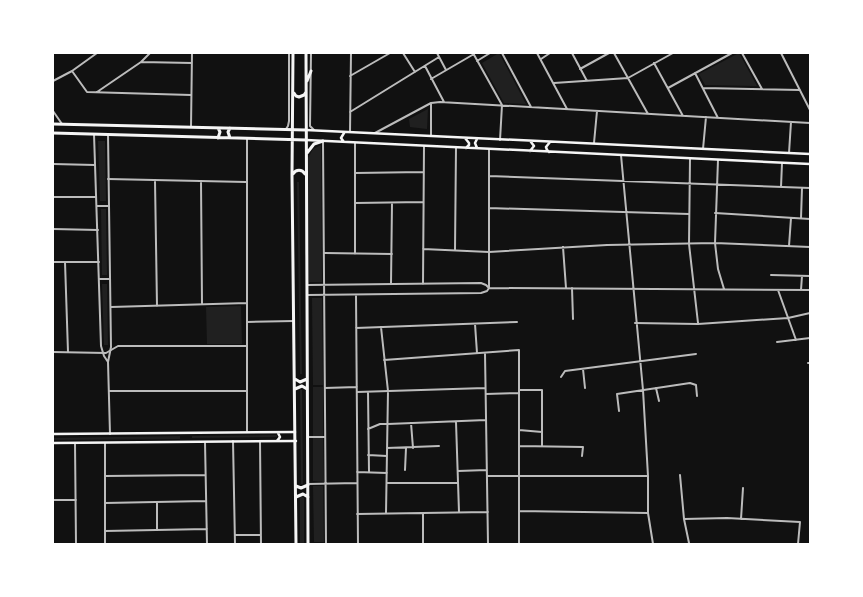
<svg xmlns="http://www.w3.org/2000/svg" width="863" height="597" font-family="'DejaVu Sans',sans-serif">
<rect width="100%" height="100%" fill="#111"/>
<!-- green -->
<path fill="#202020" d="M499 53 526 104 504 103 482 63Z
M739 53 757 86 705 85 699 74Z
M428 109 427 129 410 127 409 119Z
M98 141H105L106 201H100Z
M321 145 322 282H309L308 158 313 149Z
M297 182H299L302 374H300Z
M101 209H106L107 275H102Z
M102 284H107L108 345H104Z
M312 298H322L323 385H313Z
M241 306 242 344H207L206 307Z
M313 387H323V436H313Z
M300 390H302L303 484H301Z
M277 435V437L192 438V436Z
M180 436V439L53 440V438Z
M313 438H323L324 482 313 481Z
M313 486H323L324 542H314Z
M302 496 304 498V544H300V497Z"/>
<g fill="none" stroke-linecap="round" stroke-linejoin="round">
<!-- minor -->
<path stroke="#bcbcbc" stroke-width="2" d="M403 53 415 72
M437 53 446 70
M473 53 502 105 500 140
M502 53 531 107
M537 53 567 109
M572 53 587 81
M614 53 648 114
M742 53 762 89
M781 53 810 110
M541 59 550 53
M477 61 490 53
M141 62 192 63
M654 63 683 116
M425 66 444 102
M580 69 609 53
M72 71 87 92 191 95
M695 73 718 118
M350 76 390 53
M431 79 474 54
M53 81 72 71 97 53
M554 83 628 78 673 53
M668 88 732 53
M703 88 800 90
M97 92 141 62 150 53
M53 111 62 124
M350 112 439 57
M191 127 192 53
M350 132 351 53
M375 133 431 103 440 102 810 123
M431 136V103
M247 138V432
M323 141 326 544
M355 143V254
M594 143 597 111
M703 149 706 117
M789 153 791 122
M621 155 643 390 648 476V513L653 544
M690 159 689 244 698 323
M718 160 715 243 718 269 724 289
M53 164 95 165
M355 173 423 172
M489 176 810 188
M108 179 246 182
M155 181 157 306
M201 181 202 304
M781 187 782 163
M53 197H96
M355 203 423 202
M489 208 689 214
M715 213 810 219
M801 218 802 188
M53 229 98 230
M789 246 791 218
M563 247 566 288
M423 249 489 252 607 245 715 243 810 247
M455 250 456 147
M325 253 392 254
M53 262H99
M65 262 68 352
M771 275 810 276
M391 284 392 203
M423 284 424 146
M307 285 481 283 486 285 489 288 810 290
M572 288 573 319
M778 290 796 340
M801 290 802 276
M307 295 481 293 487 291 489 288V149
M356 295 358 544
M111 307 247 303
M247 322 294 321
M635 323 698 324 788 318 810 313
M475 324 477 353
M381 327 388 391 386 513
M356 328 517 322
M777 342 810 338
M53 352 106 353 118 346H247
M485 353 488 544
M384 360 519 350V544
M808 363H810
M583 369 585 388
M561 377 565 371 696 354
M325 388 357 387
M656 388 659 401
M519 390H542V446
M109 391H247
M357 392 485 388
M368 392 369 472
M486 394 519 393
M619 411 617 394 690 383 696 385 697 396
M456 422 459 512
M411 423 413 448
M368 429 380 424H388L486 420
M519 430 542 432
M308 437H325
M233 441 235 544
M260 441 261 544
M205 442 207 544
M75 443 76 544
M105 443V544
M519 446 583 447 582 456
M387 448 439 446
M368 455 387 456
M405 470 406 448
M458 471 487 470
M357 472 387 473
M680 475 684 519 689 543
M105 476 205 475
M487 476H648
M387 483H458
M308 484 357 483
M53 500H76
M157 502V530
M105 503 206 501
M519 511 648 513
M423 513V544
M357 514 488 512
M684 519 727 518 800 522 798 544
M741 519 743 488
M105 531 207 529
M235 535H261
M439 544H708"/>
<!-- tertiary -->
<path stroke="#bcbcbc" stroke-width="2" d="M311 53 310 126 314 130
M286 129 288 126 289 121V53
M94 134 101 346 104 356 108 362
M108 134 111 347 108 362 110 434
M97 206H109
M99 279H110"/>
<!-- secondary -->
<path stroke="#f5f5f5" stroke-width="2.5" d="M306 130 810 154
M344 133 341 138 344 142
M465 138 469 143V145L466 148
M477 139 475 143 477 148
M306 140 810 164
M530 151 534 146 531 142
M549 152 547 150 546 147 550 142
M53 434 295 432
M277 441 280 437 278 433
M53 443 296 441"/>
<!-- primary -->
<path stroke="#f5f5f5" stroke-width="3" d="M293 53 292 175 296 544
M306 53 308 544
M307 81 311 71
M294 93 296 96 299 97 304 95 306 92
M53 124 306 130
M218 128 220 132 218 138
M230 128 228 132 230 138
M53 133 306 140
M307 153 314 144 323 141
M293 174C296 169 302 169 305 174
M295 379 300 382 307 379
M295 389 302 386 307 389
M296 486 301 488 308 485
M296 497 303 494 308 497"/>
</g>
<!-- border -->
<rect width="863" height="597" fill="none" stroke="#ffffff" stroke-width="108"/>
</svg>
